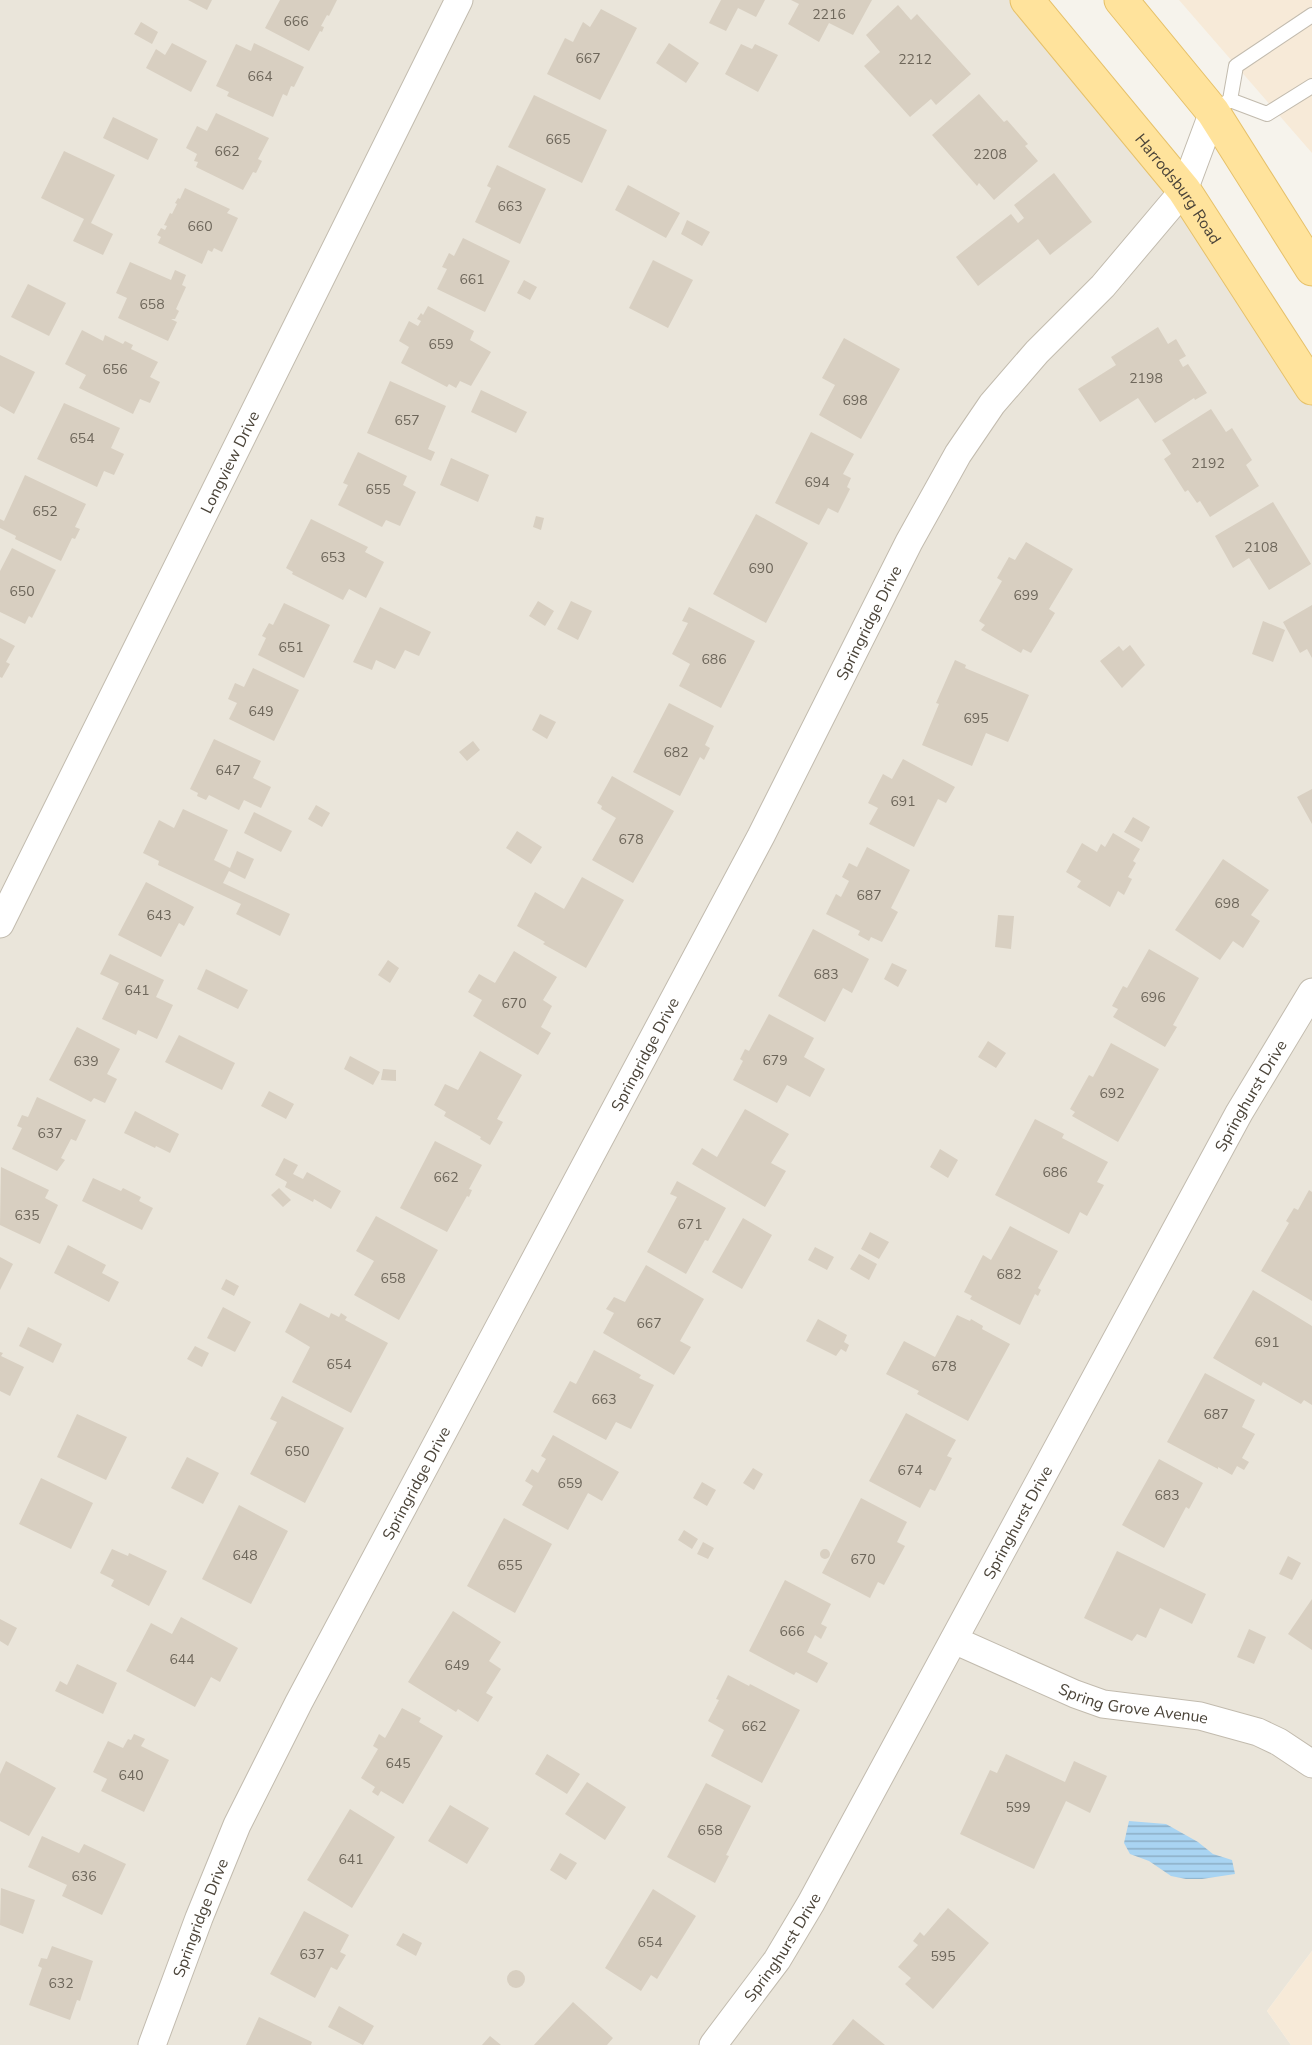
<svg xmlns="http://www.w3.org/2000/svg" width="1312" height="2045" font-family="'Nunito Sans',sans-serif">
	<style>
		.residential { fill: #eae5da }
		.commercial { fill: #f7ead8 }
		.water { fill: url(#water-rules) }
		.building { fill: #d8cfc1 }
		.lines { fill: none; stroke-linecap: round; stroke-linejoin: round }
		.lane-casing { stroke: #c2bbae; stroke-width: 16 }
		.street-casing { stroke: #c2bbae; stroke-width: 29 }
		.primary-casing { stroke: #e6c16a; stroke-width: 35 }
		.lane { stroke: #fff; stroke-width: 14 }
		.street { stroke: #fff; stroke-width: 27 }
		.primary { stroke: #ffe39c; stroke-width: 33 }
		.labels { text-anchor: middle; stroke-width: 4.5; stroke-linejoin: round; paint-order: stroke }
		.number-label { font-size: 14px; fill: #6e675b }
		.street-label { font-size: 16px; fill: #4b4439; stroke: #fff }
	</style>
	<defs>
		<pattern id="water-rules" width="6" height="5" patternUnits="userSpaceOnUse" patternTransform="scale(1.5)"><rect width="6" height="5" fill="#a9d4f2"/><path d="M0 2.5h6" fill="none" stroke="#8caec5"/></pattern>
	</defs>
	<rect width="100%" height="100%" fill="#f6f3ec"/>
	<path class="residential" d="M0,0H1027L1312,388V1951L1267,2011L1291,2045H0Z"/>
	<path class="commercial" d="M1179,0H1312V153Z
		M1312,1951V2045H1291L1267,2011Z"/>
	<path class="water" d="M1129,1821L1166,1824L1198,1842L1213,1854L1232,1860L1235,1874L1202,1879H1186L1171,1876L1149,1861L1130,1854L1124,1843Z"/>
	<path class="building" d="M188,0H212L207,10Z
		M280,0H337L329,16L327,15L321,26L324,27L322,32L320,31L309,51L265,28Z
		M721,0H765L756,17L738,8L726,31L709,23Z
		M791,0H872L853,35L829,23L819,42L788,24L799,4Z
		M898,5L911,20L917,14L971,74L936,105L931,99L910,117L864,66L880,52L866,35Z
		M601,9L637,28L600,100L547,74L565,38L573,42L583,22L590,27Z
		M141,22L158,32L152,44L134,34Z
		M172,43L207,61L191,92L146,68L156,49L165,55Z
		M254,43L304,67L294,87L291,86L287,96L283,94L273,117L227,96L229,92L216,86L236,44L251,51Z
		M669,43L699,63L686,83L656,63Z
		M741,44L752,49L755,44L778,55L758,92L725,74Z
		M979,94L1004,122L1007,120L1028,144L1025,146L1038,161L994,200L979,183L977,186L932,135Z
		M534,95L607,130L582,183L508,147Z
		M216,113L269,138L258,159L262,161L256,173L253,172L243,190L196,167L198,162L194,161L197,154L186,148L197,126L207,131Z
		M113,117L158,139L148,160L103,138Z
		M64,151L115,175L91,223L113,234L103,255L73,241L84,219L41,198Z
		M497,165L546,189L520,244L475,222L491,188L487,186Z
		M1054,173L1092,222L1050,255L1038,239L978,286L956,257L1011,214L1018,223L1024,218L1014,205Z
		M628,185L680,213L666,238L615,210Z
		M185,188L230,209L227,213L238,218L222,252L214,248L212,252L208,250L202,264L158,243L161,237L157,235L161,228L165,230L167,226L164,225L170,213L172,214L177,204L175,203L178,198L180,199Z
		M687,220L710,232L702,246L681,234Z
		M463,238L510,261L485,312L437,289L447,269L442,267L449,253L454,256Z
		M653,260L693,280L668,328L629,308Z
		M130,262L171,280L175,270L186,275L182,285L186,287L176,309L179,311L175,319H171L177,322L168,341L118,318L127,298L116,293Z
		M524,280L537,287L530,300L517,293Z
		M28,284L66,303L49,336L11,317Z
		M428,306L474,331L470,340L491,352L471,386L460,381L456,388L449,384L447,387L401,363L409,347L399,341L409,321L418,326L421,321L417,319L421,313L423,315Z
		M1158,327L1168,344L1176,339L1186,356L1179,360L1183,367L1188,364L1207,393L1195,400L1194,398L1155,423L1138,398L1100,422L1078,389L1116,365L1111,357Z
		M82,330L103,341L105,335L123,344L125,341L133,345L131,349L158,362L150,377L160,382L150,403L140,399L133,414L79,388L86,375L65,364Z
		M844,338L900,369L861,439L819,415L835,385L822,378Z
		M0,355L35,372L14,414L0,406Z
		M390,381L446,406L428,449L435,452L431,461L367,433Z
		M481,390L527,412L516,433L471,412Z
		M64,403L120,428L111,448L124,454L114,475L104,471L97,487L37,459Z
		M1211,409L1226,432L1232,428L1252,460L1246,465L1259,486L1210,517L1200,501L1197,503L1188,490L1185,492L1164,459L1171,454L1162,440Z
		M811,432L854,454L843,474L851,478L847,487L850,489L838,513L828,508L819,525L775,503Z
		M358,452L407,476L403,485L416,492L400,526L386,520L382,527L338,505L348,485L343,483Z
		M451,458L489,475L478,502L440,485Z
		M25,475L86,504L75,527L80,529L75,539L72,538L61,561L15,539L16,536L0,528V519L4,521Z
		M1273,502L1311,564L1269,590L1249,558L1233,568L1215,536Z
		M756,514L808,543L766,623L713,594Z
		M536,516L544,518L541,530L533,527Z
		M311,519L368,547L365,552L384,562L366,598L349,589L343,600L292,574L293,572L286,568Z
		M1026,542L1073,569L1049,609L1055,613L1031,653L1023,649L1021,653L981,630L985,625L979,621L1002,581L997,578L1009,557L1015,560Z
		M12,548L56,570L32,618L29,616L25,624L0,612V571Z
		M538,601L554,611L545,626L529,616Z
		M571,601L592,611L578,640L557,629Z
		M284,603L330,625L304,678L258,655L266,638L262,636L269,623L273,625Z
		M1312,605V658L1307,649L1300,653L1283,622Z
		M380,607L431,632L419,656L405,650L395,669L376,660L372,670L353,662Z
		M689,607L755,641L721,708L679,686L690,664L672,654L688,623L682,621Z
		M1263,621L1285,630L1273,662L1252,654Z
		M0,638L15,646L6,662L10,664L2,678L0,677Z
		M1130,645L1145,665L1122,688L1100,661L1119,646L1123,651Z
		M955,660L966,665L965,668L1029,695L1008,742L986,733L972,766L922,745L939,704L936,703Z
		M253,668L299,690L274,741L229,719L237,703L228,699L235,683L244,687Z
		M669,703L714,726L705,745L710,748L704,760L700,757L680,796L633,772Z
		M540,714L556,722L547,739L532,730Z
		M214,739L261,761L253,778L271,787L261,808L244,800L239,810L209,795L206,800L197,796L198,793L190,789Z
		M473,741L480,750L467,761L459,752Z
		M903,759L955,787L946,803L938,799L914,847L869,824L878,808L868,803L883,774L892,779Z
		M612,776L674,811L633,883L592,860L616,818L601,809L602,806L597,803Z
		M1312,789V824L1297,797Z
		M316,805L330,813L322,827L308,819Z
		M183,809L228,830L214,860L230,868L237,851L254,859L245,879L229,871L223,883L290,914L280,936L236,914L241,904L158,865L159,861L143,853L159,820L174,828Z
		M254,812L292,831L281,852L244,833Z
		M1133,817L1150,827L1142,842L1124,832Z
		M517,831L542,847L531,864L506,848Z
		M1113,833L1140,849L1133,861L1136,863L1128,877L1132,879L1124,895L1118,891L1110,907L1077,887L1081,881L1066,872L1082,843L1097,852L1101,844L1105,847Z
		M867,847L910,870L891,908L898,912L882,942L871,937L869,941L858,935L860,931L826,914L836,894L841,897L849,881L842,877L849,863L857,867Z
		M1223,859L1269,890L1251,915L1260,921L1243,948L1233,941L1220,960L1175,930Z
		M582,877L624,900L586,968L543,944L545,942L517,926L535,892L564,909Z
		M146,882L194,907L184,926L179,923L161,957L118,935Z
		M998,915L1014,916L1011,949L995,947Z
		M813,929L869,959L852,993L843,988L825,1022L778,996Z
		M1149,949L1199,978L1173,1025L1177,1027L1165,1047L1113,1017L1118,1009L1112,1006L1123,986L1127,988Z
		M514,951L557,977L543,1000L552,1006L541,1027L551,1033L538,1055L473,1016L482,1000L468,992L479,974L495,983Z
		M110,954L164,980L156,997L173,1005L157,1039L138,1030L136,1035L102,1019L119,983L100,974Z
		M388,960L399,968L390,983L378,975Z
		M892,963L907,970L898,987L884,979Z
		M206,969L248,990L238,1009L197,989Z
		M769,1014L814,1038L804,1057L825,1069L810,1097L787,1085L777,1103L733,1080L743,1061L740,1059L745,1049L749,1051Z
		M77,1027L120,1049L107,1074L117,1079L105,1103L94,1098L91,1102L49,1080Z
		M179,1035L235,1063L222,1090L165,1062Z
		M988,1041L1006,1053L996,1068L978,1057Z
		M1111,1043L1159,1069L1118,1142L1072,1116L1075,1112L1070,1109L1089,1075L1093,1077Z
		M480,1051L522,1075L497,1119L503,1122L490,1145L480,1139L481,1137L444,1116L446,1112L434,1105L445,1084L458,1090Z
		M350,1056L380,1072L373,1085L344,1069Z
		M383,1069L396,1070V1081L381,1080Z
		M269,1091L294,1104L286,1119L261,1106Z
		M37,1097L86,1120L76,1141L71,1139L61,1158L65,1160L57,1171L12,1149L22,1128L17,1126L22,1115L28,1117Z
		M745,1109L789,1134L771,1163L786,1171L765,1207L692,1164L702,1148L717,1157Z
		M135,1111L179,1134L170,1153L156,1146L155,1148L124,1133Z
		M1035,1119L1064,1134L1062,1138L1108,1162L1097,1182L1104,1185L1087,1216L1080,1212L1069,1234L995,1195Z
		M435,1141L482,1165L469,1189L472,1190L469,1197L467,1196L447,1232L400,1208Z
		M940,1149L958,1160L948,1178L930,1167Z
		M284,1158L298,1165L293,1174L303,1179L307,1172L341,1191L331,1209L314,1199L313,1202L285,1187L287,1182L275,1175Z
		M1,1167L49,1190L45,1198L58,1205L40,1244L0,1225Z
		M93,1178L121,1191L123,1188L141,1197L139,1201L153,1208L142,1230L82,1201Z
		M677,1181L726,1208L708,1241L705,1240L686,1274L647,1252L677,1197L670,1194Z
		M279,1188L291,1200L283,1207L271,1195Z
		M1309,1190L1312,1192V1301L1261,1271L1289,1223L1286,1221L1294,1208L1298,1210Z
		M376,1216L438,1250L399,1320L354,1295L374,1261L356,1251Z
		M743,1218L772,1235L742,1289L712,1272Z
		M1010,1226L1058,1251L1038,1288L1041,1290L1038,1296L1035,1294L1020,1325L970,1299L972,1296L964,1292L983,1255L991,1260Z
		M870,1232L889,1242L879,1259L861,1249Z
		M68,1245L106,1265L102,1273L119,1282L109,1302L54,1273Z
		M815,1247L834,1257L827,1270L808,1260Z
		M859,1254L877,1264L869,1280L850,1269Z
		M0,1257L13,1264L0,1290Z
		M646,1265L704,1299L680,1341L691,1347L674,1375L603,1333L614,1313L606,1309L614,1297L625,1302Z
		M226,1279L239,1286L234,1296L221,1289Z
		M1253,1290L1312,1326V1405L1304,1400L1301,1404L1263,1382L1261,1386L1213,1358Z
		M300,1303L329,1318L331,1313L339,1317L341,1313L347,1317L345,1320L388,1343L351,1413L292,1382L310,1347L285,1332Z
		M223,1307L251,1322L235,1352L207,1338Z
		M957,1315L970,1321L971,1319L983,1326L982,1329L1010,1344L968,1421L917,1394L919,1391L886,1374L904,1341L935,1357Z
		M818,1319L847,1335L844,1342L849,1345L846,1352L841,1349L836,1356L806,1341Z
		M28,1327L62,1344L53,1363L19,1346Z
		M195,1346L209,1353L202,1367L187,1359Z
		M594,1350L641,1375L639,1378L654,1385L631,1429L616,1422L606,1440L553,1412L570,1381L576,1384Z
		M0,1352L3,1353L1,1356L24,1367L10,1396L0,1391Z
		M1205,1373L1255,1400L1242,1427L1255,1434L1242,1458L1249,1462L1244,1470L1237,1466L1232,1475L1218,1467V1469L1167,1442Z
		M282,1396L344,1428L305,1503L250,1474L277,1422L270,1419Z
		M906,1413L956,1440L947,1456L952,1458L935,1491L930,1489L920,1508L869,1481Z
		M77,1414L127,1437L106,1480L57,1457Z
		M553,1435L619,1472L602,1501L588,1493L568,1530L522,1505L533,1486L525,1481L532,1469L538,1473L546,1459L541,1456Z
		M187,1457L219,1473L203,1504L171,1488Z
		M1159,1459L1203,1483L1189,1509L1186,1507L1164,1548L1122,1525Z
		M753,1468L763,1474L754,1490L743,1483Z
		M41,1478L93,1503L71,1549L19,1524Z
		M702,1482L716,1490L707,1506L693,1498Z
		M861,1498L907,1522L897,1542L905,1546L884,1585L878,1582L870,1598L822,1573Z
		M239,1505L288,1531L251,1604L202,1579Z
		M504,1518L552,1544L515,1613L467,1586Z
		M684,1530L698,1539L692,1549L678,1540Z
		M703,1542L714,1548L708,1559L697,1554Z
		M820 1554a5 5 0 1 1 10 0a5 5 0 1 1-10 0Z
		M112,1549L128,1556L129,1553L167,1571L149,1606L111,1586L114,1580L100,1573Z
		M1117,1551L1206,1594L1192,1624L1160,1608L1146,1638L1137,1634L1132,1641L1084,1618Z
		M1288,1556L1301,1563L1292,1580L1279,1574Z
		M785,1580L831,1604L821,1624L827,1627L821,1639L815,1635L807,1652L828,1663L817,1683L796,1672L794,1675L749,1651Z
		M1312,1599V1650L1288,1634Z
		M453,1611L501,1642L489,1661L501,1669L486,1693L493,1697L478,1722L458,1709L456,1712L408,1682Z
		M181,1617L238,1648L220,1682L211,1677L195,1707L126,1671L151,1623L172,1634Z
		M0,1619L17,1628L8,1646L0,1641Z
		M1249,1629L1266,1637L1254,1664L1237,1657Z
		M77,1664L117,1683L103,1714L55,1691L60,1681L67,1685Z
		M728,1675L749,1686L750,1684L800,1710L762,1783L711,1756L724,1730L708,1721L719,1700L716,1699Z
		M402,1708L421,1718L419,1722L443,1736L403,1804L381,1791L378,1796L372,1792L375,1787L361,1778L378,1749L373,1746L379,1734L385,1738Z
		M134,1734L145,1739L141,1746L169,1760L144,1812L101,1791L107,1779L93,1772L108,1741L123,1748L128,1739L131,1740Z
		M547,1754L580,1774L567,1794L535,1774Z
		M1006,1754L1065,1782L1074,1761L1107,1776L1090,1813L1066,1801L1034,1869L960,1834L990,1770L997,1773Z
		M6,1761L56,1788L29,1836L0,1821V1774Z
		M587,1782L626,1807L605,1840L565,1814Z
		M706,1783L751,1806L726,1855L729,1856L715,1883L667,1857Z
		M450,1805L489,1828L467,1864L428,1841Z
		M350,1809L395,1837L352,1908L307,1880Z
		M42,1836L79,1853L84,1844L126,1864L102,1915L62,1896L67,1885L28,1867Z
		M560,1853L577,1863L566,1880L550,1870Z
		M1,1888L35,1900L23,1934L0,1925Z
		M653,1889L696,1916L657,1979L651,1975L641,1991L605,1968Z
		M948,1908L989,1943L933,2009L905,1984L911,1978L898,1967L918,1945L913,1941L920,1932L924,1936Z
		M304,1911L349,1935L340,1952L346,1955L337,1970L331,1967L315,1998L270,1974Z
		M403,1933L422,1943L416,1956L396,1945Z
		M52,1946L93,1961L80,2001L77,2000L70,2020L29,2005L42,1968L38,1966L41,1958L47,1959Z
		M507 1979a9 9 0 1 1 18 0a9 9 0 1 1-18 0Z
		M573,2002L613,2038L607,2045H534Z
		M339,2006L374,2026L363,2045L328,2027Z
		M259,2017L312,2042L311,2045H246Z
		M853,2019L885,2045H832Z
		M490,2036L501,2045H482Z"/>
	<g class="lines">
		<g class="lane-casing">
			<path id="lane" d="M1230,100L1267,114L1312,86
				M1213,112L1230,100L1236,66L1312,15"/>
		</g>
		<g class="street-casing">
			<g id="street">
				<path id="s1" d="M0,924L459,0"/>
				<path id="s2" d="M954,1640L1075,1694L1103,1704L1200,1716L1258,1732L1279,1742L1312,1764"/>
				<path id="s3" d="M152,2045L199,1918L237,1825L299,1702L761,836L909,542L958,454L992,404L1037,352L1103,286L1184,190L1213,112"/>
				<path id="s4" d="M713,2045L777,1960L811,1903L1239,1113L1312,992"/>
			</g>
		</g>
		<g class="primary-casing">
			<g id="primary">
				<path id="s5" d="M1027,0L1184,190L1312,388"/>
				<path d="M1121,0L1213,112L1312,269"/>
			</g>
		</g>
		<use href="#lane" class="lane"/>
		<use href="#street" class="street"/>
		<use href="#primary" class="primary"/>
	</g>
	<g class="labels">
		<g class="number-label">
			<text x="829" y="19">2216</text>
			<text x="296" y="26">666</text>
			<text x="588" y="63">667</text>
			<text x="915" y="64">2212</text>
			<text x="260" y="81">664</text>
			<text x="558" y="144">665</text>
			<text x="227" y="156">662</text>
			<text x="990" y="159">2208</text>
			<text x="510" y="211">663</text>
			<text x="200" y="231">660</text>
			<text x="472" y="284">661</text>
			<text x="152" y="309">658</text>
			<text x="441" y="349">659</text>
			<text x="115" y="374">656</text>
			<text x="1146" y="383">2198</text>
			<text x="855" y="405">698</text>
			<text x="407" y="425">657</text>
			<text x="82" y="443">654</text>
			<text x="1208" y="468">2192</text>
			<text x="817" y="487">694</text>
			<text x="378" y="494">655</text>
			<text x="45" y="516">652</text>
			<text x="1261" y="552">2108</text>
			<text x="333" y="562">653</text>
			<text x="761" y="573">690</text>
			<text x="22" y="596">650</text>
			<text x="1026" y="600">699</text>
			<text x="291" y="652">651</text>
			<text x="714" y="664">686</text>
			<text x="261" y="716">649</text>
			<text x="976" y="723">695</text>
			<text x="676" y="757">682</text>
			<text x="228" y="775">647</text>
			<text x="903" y="806">691</text>
			<text x="631" y="844">678</text>
			<text x="869" y="900">687</text>
			<text x="1227" y="908">698</text>
			<text x="159" y="920">643</text>
			<text x="826" y="979">683</text>
			<text x="137" y="995">641</text>
			<text x="1153" y="1002">696</text>
			<text x="514" y="1008">670</text>
			<text x="775" y="1065">679</text>
			<text x="86" y="1066">639</text>
			<text x="1112" y="1098">692</text>
			<text x="50" y="1138">637</text>
			<text x="1055" y="1177">686</text>
			<text x="446" y="1182">662</text>
			<text x="27" y="1220">635</text>
			<text x="690" y="1229">671</text>
			<text x="1009" y="1279">682</text>
			<text x="393" y="1283">658</text>
			<text x="649" y="1328">667</text>
			<text x="1267" y="1347">691</text>
			<text x="339" y="1369">654</text>
			<text x="944" y="1371">678</text>
			<text x="604" y="1404">663</text>
			<text x="1216" y="1419">687</text>
			<text x="297" y="1456">650</text>
			<text x="910" y="1475">674</text>
			<text x="570" y="1488">659</text>
			<text x="1167" y="1500">683</text>
			<text x="245" y="1560">648</text>
			<text x="863" y="1564">670</text>
			<text x="510" y="1570">655</text>
			<text x="792" y="1636">666</text>
			<text x="182" y="1664">644</text>
			<text x="457" y="1670">649</text>
			<text x="754" y="1731">662</text>
			<text x="398" y="1768">645</text>
			<text x="131" y="1780">640</text>
			<text x="1018" y="1812">599</text>
			<text x="710" y="1835">658</text>
			<text x="351" y="1864">641</text>
			<text x="84" y="1881">636</text>
			<text x="650" y="1947">654</text>
			<text x="312" y="1959">637</text>
			<text x="943" y="1961">595</text>
			<text x="61" y="1988">632</text>
		</g>
		<g class="street-label">
			<text dy="6" stroke="none"><textPath href="#s5" startOffset="242">Harrodsburg Road</textPath></text>
			<text dy="6" stroke="none"><textPath href="#s1" startOffset="516">Longview Drive</textPath></text>
			<text dy="6" stroke="none"><textPath href="#s3" startOffset="1594">Springridge Drive</textPath></text>
			<text dy="6" stroke="none"><textPath href="#s3" startOffset="1108">Springridge Drive</textPath></text>
			<text dy="6" stroke="none"><textPath href="#s4" startOffset="1092">Springhurst Drive</textPath></text>
			<text dy="6" stroke="none"><textPath href="#s3" startOffset="622">Springridge Drive</textPath></text>
			<text dy="6" stroke="none"><textPath href="#s4" startOffset="606">Springhurst Drive</textPath></text>
			<text dy="6" stroke="none"><textPath href="#s2" startOffset="192">Spring Grove Avenue</textPath></text>
			<text dy="6" stroke="none"><textPath href="#s3" startOffset="136">Springridge Drive</textPath></text>
			<text dy="6" stroke="none"><textPath href="#s4" startOffset="120">Springhurst Drive</textPath></text>
		</g>
	</g>
</svg>
